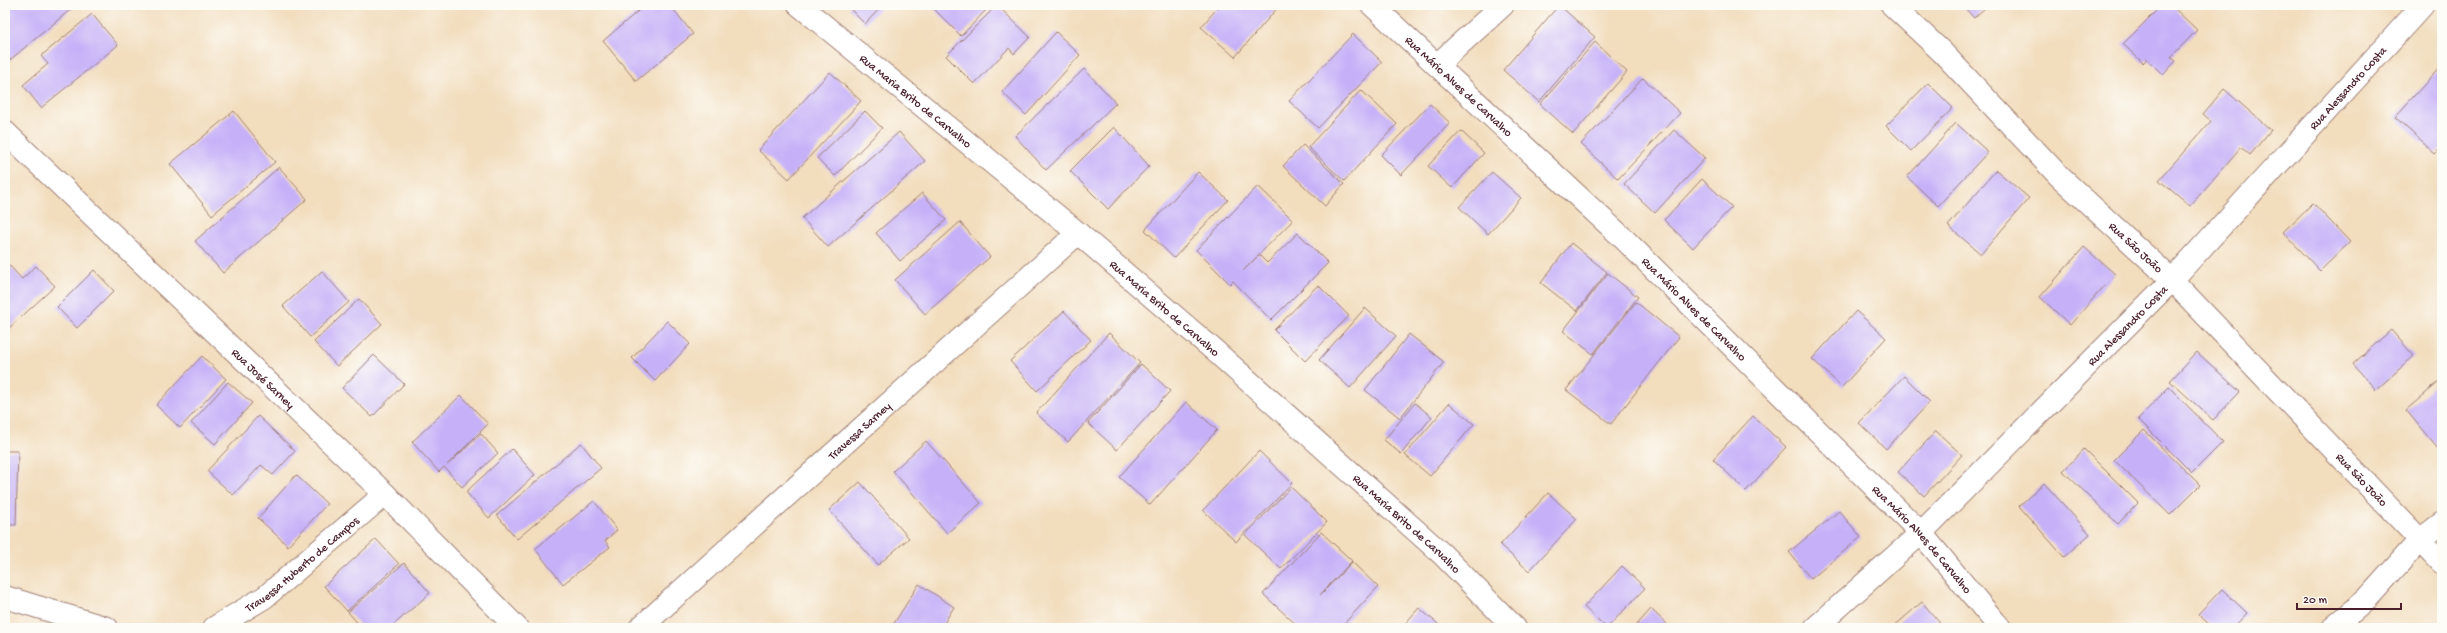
<svg xmlns="http://www.w3.org/2000/svg" width="2447" height="633" font-family="'Gochi Hand',sans-serif">
	<style>
		.building { fill: #c6b1f8 }
		.lines { fill: none; stroke-linecap: round; stroke-linejoin: round }
		.minor-casing { stroke: #9e7e74; stroke-width: 24 }
		.minor { stroke: #fff; stroke-width: 22 }
		.labels { text-anchor: middle; stroke-width: 3; stroke-linejoin: round; paint-order: stroke }
		.street-label { font-size: 12px; fill: #4a1f2b; stroke: #fdfcf7 }
	</style>
	<rect width="100%" height="100%" fill="#fdfcf7"/>
	<filter id="ink" filterUnits="userSpaceOnUse"><feTurbulence type="fractalNoise" baseFrequency=".025" numOctaves="2"/><feDisplacementMap in="SourceGraphic" scale="8" xChannelSelector="R" yChannelSelector="G"/><feConvolveMatrix kernelMatrix="1 2 1 2 8 2 1 2 1" color-interpolation-filters="sRGB"/></filter>
	<filter id="wash" filterUnits="userSpaceOnUse"><feTurbulence type="fractalNoise" baseFrequency=".012" numOctaves="4" result="noise"/><feDisplacementMap in="SourceGraphic" scale="16" xChannelSelector="R" yChannelSelector="G"/><feGaussianBlur stdDeviation="0.9" result="paint"/><feColorMatrix in="noise" values="0 0 0 0 0 0 0 0 0 0 0 0 0 0 0 0 0 1.4 0 .05"/><feComposite in="paint" operator="in"/></filter>
	<g filter="url(#wash)">
		<rect width="100%" height="100%" fill="#f2ddbd"/>
		<g id="blocks">
			<path class="building" d="M5,5H76L5,64Z
				M645,5H670L693,34L636,81L603,41Z
				M852,5H883L865,24L849,8Z
				M939,5H991L961,36L935,10Z
				M997,5L1030,37L1014,54L1009,48L974,84L946,56Z
				M1220,5H1280L1235,57L1201,27Z
				M1559,5L1595,37L1539,102L1503,70Z
				M1962,5H1988L1974,18Z
				M2162,5H2171L2197,30L2171,57L2176,61L2163,75L2147,59L2143,63L2123,44Z
				M92,14L118,45L41,108L23,85L48,64L41,56Z
				M1056,32L1080,55L1026,115L1002,92Z
				M1353,34L1382,62L1318,128L1289,101Z
				M1595,42L1627,72L1573,134L1540,104Z
				M2442,65V147L2435,154L2395,117Z
				M1084,69L1116,103L1046,170L1015,136Z
				M830,72L861,101L789,179L758,150Z
				M1643,78L1680,113L1618,179L1581,144Z
				M1928,83L1953,108L1911,151L1886,126Z
				M2224,89L2271,130L2250,155L2241,147L2190,206L2159,180L2211,121L2203,114Z
				M1361,90L1397,124L1344,181L1308,147Z
				M1430,104L1450,123L1401,175L1381,155Z
				M234,111L275,162L212,215L170,164Z
				M865,111L882,128L835,176L817,158Z
				M1956,123L1988,152L1938,206L1907,177Z
				M1114,127L1149,166L1108,209L1070,171Z
				M1674,130L1705,158L1655,213L1624,184Z
				M1461,131L1484,153L1452,188L1428,166Z
				M899,132L925,161L828,247L802,218Z
				M1303,145L1344,184L1325,206L1283,166Z
				M279,167L307,199L223,273L195,241Z
				M1996,170L2029,198L1981,254L1948,226Z
				M1198,172L1228,200L1174,258L1145,230Z
				M1492,172L1521,198L1488,234L1459,207Z
				M1702,179L1732,207L1693,248L1664,220Z
				M1258,186L1293,220L1243,271L1259,255L1267,263L1298,233L1328,263L1271,320L1233,281L1230,284L1196,250Z
				M922,193L946,220L900,261L876,233Z
				M2313,203L2350,242L2320,271L2283,232Z
				M960,222L990,257L925,314L895,280Z
				M1571,243L1607,272L1577,311L1541,283Z
				M2084,247L2115,274L2070,325L2040,297Z
				M7,263L22,279L36,266L55,286L7,330L5,327V266Z
				M94,270L114,291L77,328L57,307Z
				M322,271L349,302L310,337L283,306Z
				M1608,273L1638,297L1593,354L1563,331Z
				M1318,285L1349,316L1305,361L1274,330Z
				M359,299L382,324L337,366L314,342Z
				M1636,302L1679,337L1611,424L1566,390Z
				M1365,308L1396,336L1350,388L1319,360Z
				M1064,311L1091,340L1037,391L1010,361Z
				M1856,311L1886,338L1842,387L1812,359Z
				M667,321L690,344L655,381L632,358Z
				M2391,330L2414,356L2376,390L2353,364Z
				M1109,333L1140,363L1068,442L1036,413Z
				M1409,334L1444,362L1400,418L1365,390Z
				M2197,352L2240,392L2213,420L2170,381Z
				M374,355L404,384L372,417L342,388Z
				M202,356L226,379L180,428L156,405Z
				M1141,364L1170,391L1117,450L1088,423Z
				M1904,376L1930,402L1886,449L1859,423Z
				M228,382L252,403L215,444L191,423Z
				M2439,382L2442,386V454L2406,410Z
				M2169,387L2223,442L2192,473L2138,419Z
				M461,395L488,424L447,465L481,434L498,453L462,487L444,467L439,472L412,442Z
				M1186,402L1217,430L1150,505L1119,477Z
				M1415,403L1432,417L1401,454L1384,440Z
				M1449,403L1474,424L1430,476L1405,455Z
				M258,416L295,451L273,475L261,465L233,495L207,471Z
				M1753,416L1786,447L1746,491L1713,459Z
				M2144,430L2200,485L2170,515L2114,460Z
				M1936,431L1962,455L1924,496L1898,472Z
				M926,441L981,503L947,533L893,471Z
				M581,443L601,468L517,539L497,515Z
				M512,449L535,475L489,518L466,492Z
				M2084,449L2138,503L2118,524L2063,471Z
				M5,451H18L16,525H5Z
				M1259,451L1292,483L1236,542L1203,510Z
				M296,475L327,504L288,546L258,518Z
				M860,482L909,538L878,565L829,510Z
				M2044,483L2090,534L2064,557L2019,506Z
				M1291,487L1327,522L1281,569L1245,535Z
				M1548,493L1577,519L1529,571L1500,545Z
				M594,501L617,530L605,541L610,547L563,584L535,549Z
				M1839,511L1861,537L1811,579L1789,552Z
				M1321,532L1352,561L1320,595L1352,562L1378,587L1340,628H1300L1263,594Z
				M376,539L399,564L347,611L324,586Z
				M404,563L430,593L390,628H362L348,612Z
				M1622,566L1645,588L1607,628L1584,607Z
				M919,584L954,607L941,628H891Z
				M2222,589L2247,613L2233,628H2213L2198,614Z
				M1922,602L1944,628H1892Z
				M1419,608L1438,624L1434,628H1401Z
				M1651,609L1671,628H1634Z"/>
		</g>
	</g>
	<g filter="url(#ink)">
		<use href="#blocks" fill-opacity="0" stroke="#9e7e74" stroke-width="1"/>
		<g class="lines">
			<g class="minor-casing">
				<g id="minor">
					<path id="s1" d="M799,5L1078,233L1215,351L1442,554L1515,628"/>
					<path id="s2" d="M1372,5L1624,239L1742,356L1921,533L2000,628"/>
					<path id="s3" d="M1892,5L1942,52L2060,177L2172,280L2442,563"/>
					<path d="M1437,65L1503,5"/>
					<path id="s4" d="M5,132L385,494L517,628"/>
					<path d="M5,597L107,628"/>
					<path id="s5" d="M214,628L265,597L385,494"/>
					<path id="s6" d="M640,628L1078,233"/>
					<path id="s7" d="M1815,628L1921,533L2172,280L2423,5"/>
					<path d="M2333,628L2366,600L2420,540L2442,523"/>
				</g>
			</g>
			<use href="#minor" class="minor"/>
		</g>
	</g>
	<g class="labels">
		<g class="street-label">
			<text dy="4" stroke="none"><textPath href="#s2" startOffset="119">Rua Mário Alves de Carvalho</textPath></text>
			<text dy="4" stroke="none"><textPath href="#s7" startOffset="759">Rua Alessandro Costa</textPath></text>
			<text dy="4" stroke="none"><textPath href="#s1" startOffset="151">Rua Maria Brito de Carvalho</textPath></text>
			<text dy="4" stroke="none"><textPath href="#s3" startOffset="344">Rua São João</textPath></text>
			<text dy="4" stroke="none"><textPath href="#s1" startOffset="475">Rua Maria Brito de Carvalho</textPath></text>
			<text dy="4" stroke="none"><textPath href="#s2" startOffset="443">Rua Mário Alves de Carvalho</textPath></text>
			<text dy="4" stroke="none"><textPath href="#s7" startOffset="435">Rua Alessandro Costa</textPath></text>
			<text dy="4" stroke="none"><textPath href="#s4" startOffset="357">Rua José Sarney</textPath></text>
			<text dy="4" stroke="none"><textPath href="#s6" startOffset="295">Travessa Sarney</textPath></text>
			<text dy="4" stroke="none"><textPath href="#s3" startOffset="668">Rua São João</textPath></text>
			<text dy="4" stroke="none"><textPath href="#s1" startOffset="799">Rua Maria Brito de Carvalho</textPath></text>
			<text dy="4" stroke="none"><textPath href="#s2" startOffset="767">Rua Mário Alves de Carvalho</textPath></text>
			<text dy="4" stroke="none"><textPath href="#s5" startOffset="109">Travessa Huberto de Campos</textPath></text>
		</g>
	</g>
	<rect width="2447" height="633" fill="none" stroke="#fdfcf7" stroke-width="20"/>
	<path d="M2297 603v6h104v-6" fill="none" stroke="#4a1f2b" stroke-width="2"/>
	<text x="2303" y="603" font-size="12" fill="#4a1f2b" stroke="#fdfcf7" stroke-width="3" paint-order="stroke">20 m</text>
</svg>
